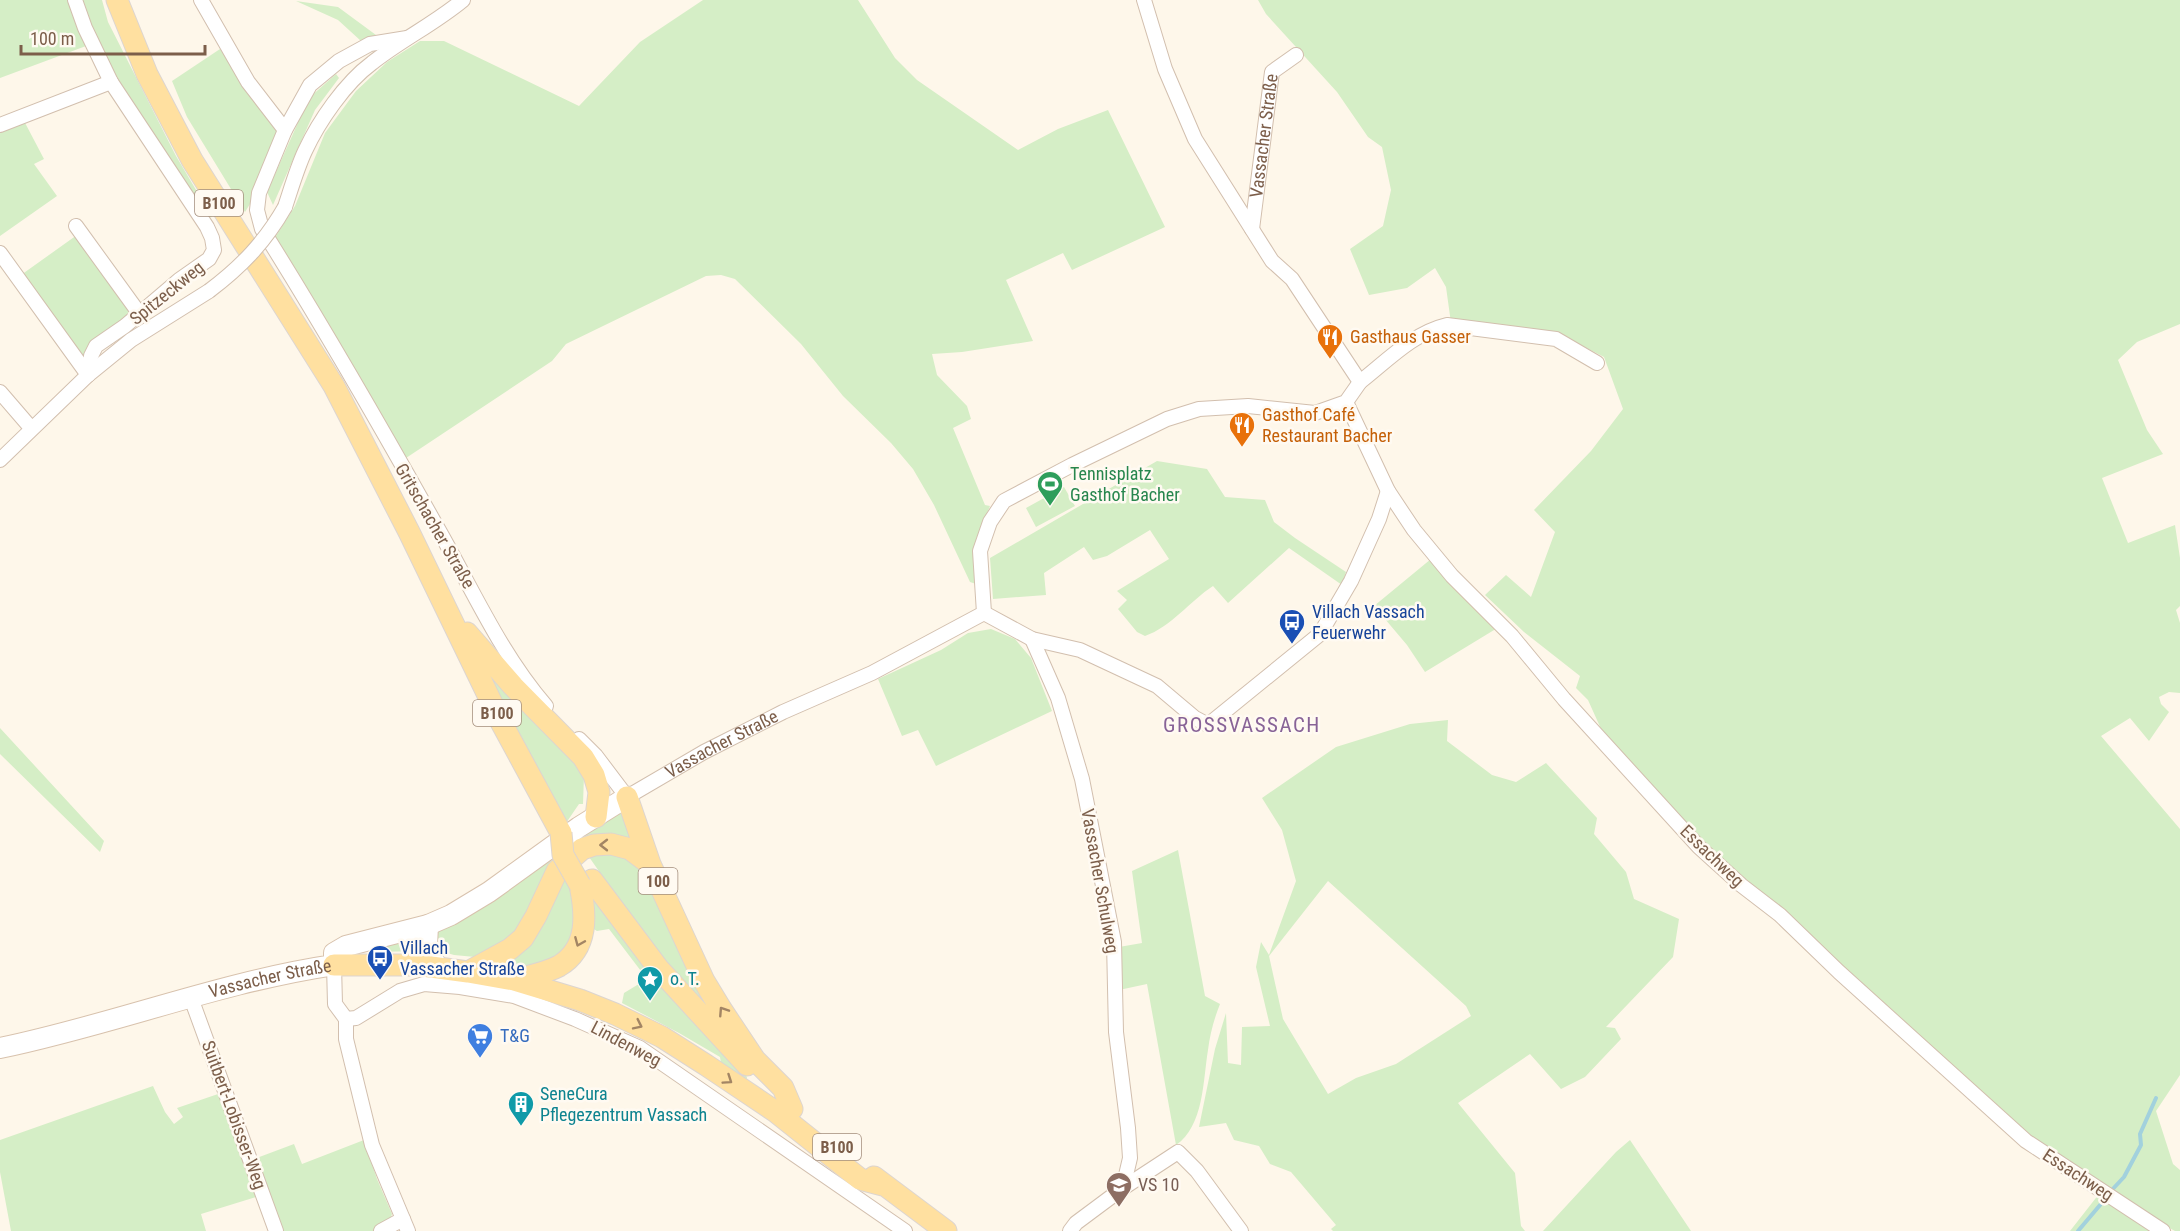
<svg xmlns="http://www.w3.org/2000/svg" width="2180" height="1231" font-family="'Roboto Condensed',sans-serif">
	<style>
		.green { fill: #d5eec6; fill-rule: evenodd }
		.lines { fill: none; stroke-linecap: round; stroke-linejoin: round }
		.stream { stroke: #a2d1dd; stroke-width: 4 }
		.street-casing { stroke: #d2bfae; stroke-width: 16 }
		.secondary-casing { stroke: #d8c2ad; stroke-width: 22 }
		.primary-casing { stroke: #ddd5d0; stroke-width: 23 }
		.street { stroke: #fff; stroke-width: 14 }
		.secondary { stroke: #fff; stroke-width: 20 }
		.primary { stroke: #ffe0a0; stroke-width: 21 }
		.street-bridge-casing { stroke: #d2bfae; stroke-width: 16; stroke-linecap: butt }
		.primary-bridge-casing { stroke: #ddd5d0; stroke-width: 23; stroke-linecap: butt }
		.street-bridge { stroke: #fff; stroke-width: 14 }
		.primary-bridge { stroke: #ffe0a0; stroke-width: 21 }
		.oneway { stroke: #a38564 }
		.labels { text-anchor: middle; stroke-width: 5; stroke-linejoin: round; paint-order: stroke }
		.shield { fill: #fffaf2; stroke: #a38d7c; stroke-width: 1.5 }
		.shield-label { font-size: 16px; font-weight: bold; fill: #7c5e4a }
		.street-label { font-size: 18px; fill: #7c5e4a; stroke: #fffaf2 }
		.food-label { font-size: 18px; fill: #c56008; stroke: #fffaf2; text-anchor: start }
		.leisure-label { font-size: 18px; fill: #27864d; stroke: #fffaf2; text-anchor: start }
		.transit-label { font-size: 18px; fill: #164399; stroke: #fffaf2; text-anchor: start }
		.culture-label { font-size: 18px; fill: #0d838f; stroke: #fffaf2; text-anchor: start }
		.shop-label { font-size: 18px; fill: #366cbe; stroke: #fffaf2; text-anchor: start }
		.education-label { font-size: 18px; fill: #785e54; stroke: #fffaf2; text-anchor: start }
		.quarter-label { font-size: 21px; letter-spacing: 1.5px; fill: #886397; stroke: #fffaf2 }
	</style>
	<rect width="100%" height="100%" fill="#fef7ea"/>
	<path class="green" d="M0,0H70L86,46L0,78Z
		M79,0H102L108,22L176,156L212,217L206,218L114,80Z
		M703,0H858L895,58L917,80L1018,150L1058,129L1108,110L1165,227L1072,270L1063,253L1006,280L1033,341L962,352L932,354L937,375L967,406L971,419L953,428L985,505L990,506L976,539V584L970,582L934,505L913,469L891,443L843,396L801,344L735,279L721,275L706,276L566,344L552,361L403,460L274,239L295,206L325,133L356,91L387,62L420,41H444L579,106L640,42Z
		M1258,0H2180V324L2137,342L2118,360L2147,430L2163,454L2102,478L2128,543L2175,525L2180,558V606L2176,610L2180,623V693L2169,692L2159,697L2161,704L2169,712L2149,741L2130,718L2101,736L2180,829V1075L2156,1111L2173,1164L2180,1170V1231H2175L2140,1212L2044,1149L1722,863L1606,740L1588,700L1576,688L1580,676L1524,632L1485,595L1506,575L1531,597L1555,532L1534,510L1591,451L1623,409L1604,357L1565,337L1451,323L1446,287L1435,268L1407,288L1369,295L1350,249L1383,226L1391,190L1382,147L1368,137L1337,92L1266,14Z
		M296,1L338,7L376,35L361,41L338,20Z
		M220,49L279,132L250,204L245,212L187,117L172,81Z
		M336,74L339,78L315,110L273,205L267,192L309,98Z
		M23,119L44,159L34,164L57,196L0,236V128Z
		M77,235L130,312L128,318L85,358H81L21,275Z
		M1157,461L1207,469L1225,497L1265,500L1274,522L1295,538L1346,572L1342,585L1289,548L1228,603L1213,586C1190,601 1171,627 1145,636L1137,632L1118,609L1127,600L1117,591L1169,559L1150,530L1107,556L1093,560L1084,547L1044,573L1046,595L993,599L990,558Z
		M1064,487L1075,506L1036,527L1026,508Z
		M1431,559L1475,609L1499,627L1425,672L1407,645L1374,606Z
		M991,629L1015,639L1031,658L1052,711L936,766L918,730L902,736L878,679L941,650L968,633Z
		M474,648L571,752L584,775L583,804H579L566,823Z
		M1448,720L1447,741L1492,775L1516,782L1546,763L1597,818L1594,834L1626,872L1634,899L1679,919L1673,957L1606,1027L1615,1028L1621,1039L1585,1077L1561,1089L1530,1054L1458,1103L1515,1173L1521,1226L1525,1231H1333L1331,1229L1336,1225L1291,1172L1270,1164L1259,1146L1234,1140L1226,1123L1199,1127L1215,1049L1226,1013L1228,1063L1241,1065L1242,1027L1270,1026L1256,967L1261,942L1269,955L1296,881L1282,830L1262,798L1336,747L1410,724ZM1328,881L1466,1006L1471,1016L1396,1064L1356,1078L1328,1094L1283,1019L1269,956Z
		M0,728L104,841L100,852L0,754Z
		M622,808L638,846L580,843L577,837Z
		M606,849L631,859L647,875L719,1019L664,965L587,854Z
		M1178,850L1205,996L1220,1004C1214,1019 1210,1034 1208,1050C1203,1080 1204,1126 1176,1145L1147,984L1119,990V947L1142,943L1132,871Z
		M553,853L558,861L509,943L475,957L454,955L437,950L436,929Z
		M563,872L576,892V938L543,967L494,965Z
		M595,902L600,904L692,1019L747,1077L746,1082L722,1069L720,1057L679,1033L622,1003L624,993L647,979L609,929L597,931L592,928L591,908Z
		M419,934L422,951L370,952L367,949Z
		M153,1086L165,1112L174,1124L183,1117L177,1108L221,1093L259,1196L201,1214L206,1231H11L0,1172V1140Z
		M364,1140L377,1179L392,1214L389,1223L376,1231H280L254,1159L294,1144L302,1164Z
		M1630,1140L1691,1231H1543L1616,1152Z
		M2099,1194L2159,1231H2070Z"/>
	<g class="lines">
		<path class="stream" d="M2110,1192L2124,1177L2141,1145L2140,1134L2156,1098
			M2078,1231L2106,1198"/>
		<g class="street-casing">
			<g id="street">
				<path d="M75,0L85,28L111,82L207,227L212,238L214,250L209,259L179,280L125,326L96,346L91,356L88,375"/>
				<path d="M201,0L248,82L285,130"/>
				<path d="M407,38L370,44L339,61L310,85L285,130L259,193L257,210L262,229C323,326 381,427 437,527C472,588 500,653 546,706"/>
				<path d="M0,125L111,82"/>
				<path d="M285,207C291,189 297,168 305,151C319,121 345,83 372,63C401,40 434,24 463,0"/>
				<path d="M76,226L139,313"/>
				<path id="s1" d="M1252,229L1272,72L1296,55"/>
				<path d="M0,253L88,375"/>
				<path d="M1360,382C1387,361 1413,333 1447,325L1556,339L1597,363"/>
				<path d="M0,392L31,428"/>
				<path d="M1346,402L1388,491L1414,530L1452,576L1512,636L1564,699L1699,847L1741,885L1780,915L1839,972L2026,1141L2163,1231"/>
				<path d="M0,460L88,375L131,340L209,291"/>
				<path d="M984,613L1032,639L1080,650L1157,686L1195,718L1208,725L1320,634L1351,581L1379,519L1388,491"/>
				<path d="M1032,639L1058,698L1082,779L1114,942L1116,1032L1128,1128L1130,1158L1123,1188"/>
				<path id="s2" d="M579,739L596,756L627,797L704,752L783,712L872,673L984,613L980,551L990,522L1004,501L1072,465L1167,419L1199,409L1248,406L1315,413L1346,402L1360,382L1292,279L1272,261L1195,139L1165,69L1144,0"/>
				<path d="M334,965L335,1004L346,1019"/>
				<path d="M191,998L276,1231"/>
				<path d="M346,1019L356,1018L400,991L424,984L460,987L514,996L575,1019L640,1048L905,1231"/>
				<path d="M346,1019V1039L372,1145L408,1231"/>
				<path d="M381,1231L403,1219"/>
				<path d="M1070,1231L1076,1223L1123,1188L1178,1152L1197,1171L1241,1231"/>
			</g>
		</g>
		<g class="secondary-casing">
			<g id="secondary">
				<path d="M428,925L427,946L437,967"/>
				<path id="s3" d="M0,1048C112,1025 220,982 334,965V953L346,946L428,925L451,915L489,892L579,827L627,797"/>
			</g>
		</g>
		<g class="primary-casing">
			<path id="primary" d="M117,0L147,74L192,160L334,386L409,532L501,722L561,833
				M467,633L513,686L583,757L594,775L599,792L596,817
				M627,797L650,864
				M592,880L658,968L747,1065
				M334,965H416L468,972L514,980L580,1000L615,1014L662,1037L706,1065L776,1112L860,1179L883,1185
				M468,972L510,949L523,938L536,916L557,871L582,849L594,845L611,844L630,849L650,864L704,981L721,1009L755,1060L783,1088L792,1109
				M514,980C529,976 546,973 559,966C589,948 586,914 580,885
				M874,1177L946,1231"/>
		</g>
		<use href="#street" class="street"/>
		<use href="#secondary" class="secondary"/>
		<use href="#primary" class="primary"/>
		<g class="street-bridge-casing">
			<path id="street-bridge" d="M209,291C241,267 265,242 285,207"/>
		</g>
		<g class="primary-bridge-casing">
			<path id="primary-bridge" d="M561,833L563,855L580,885"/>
		</g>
		<use href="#street-bridge" class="street-bridge"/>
		<use href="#primary-bridge" class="primary-bridge"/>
	</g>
	<defs><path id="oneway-chevron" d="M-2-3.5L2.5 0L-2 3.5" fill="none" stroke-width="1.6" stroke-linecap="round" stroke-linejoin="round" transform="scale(1.5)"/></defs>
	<g class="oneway">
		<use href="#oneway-chevron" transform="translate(604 845) rotate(-180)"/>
		<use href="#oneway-chevron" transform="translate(579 942) rotate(113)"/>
		<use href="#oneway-chevron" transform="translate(723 1011) rotate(-123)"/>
		<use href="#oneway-chevron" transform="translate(638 1025) rotate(26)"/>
		<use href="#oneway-chevron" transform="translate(728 1080) rotate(34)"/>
	</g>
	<defs>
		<g id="restaurant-pin" transform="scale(1.35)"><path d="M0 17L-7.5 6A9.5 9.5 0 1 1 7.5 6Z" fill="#e8710a" stroke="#fffaf2"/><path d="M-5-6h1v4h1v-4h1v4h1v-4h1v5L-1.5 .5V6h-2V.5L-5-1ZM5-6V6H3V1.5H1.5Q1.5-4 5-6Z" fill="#fff"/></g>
		<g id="stadium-pin" transform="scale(1.35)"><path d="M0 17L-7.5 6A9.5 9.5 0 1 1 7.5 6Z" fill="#2e9e5b" stroke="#fffaf2"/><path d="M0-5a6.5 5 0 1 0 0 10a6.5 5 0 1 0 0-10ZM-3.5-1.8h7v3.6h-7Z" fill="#fff"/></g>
		<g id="bus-pin" transform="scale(1.35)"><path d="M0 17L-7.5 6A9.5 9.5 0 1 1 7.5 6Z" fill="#1a4fb4" stroke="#fffaf2"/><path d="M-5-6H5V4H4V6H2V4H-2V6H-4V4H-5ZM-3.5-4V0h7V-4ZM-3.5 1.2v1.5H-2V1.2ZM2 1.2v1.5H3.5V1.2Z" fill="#fff"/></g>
		<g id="sight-pin" transform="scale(1.35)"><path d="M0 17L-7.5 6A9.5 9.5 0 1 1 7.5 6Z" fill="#0f9aa8" stroke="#fffaf2"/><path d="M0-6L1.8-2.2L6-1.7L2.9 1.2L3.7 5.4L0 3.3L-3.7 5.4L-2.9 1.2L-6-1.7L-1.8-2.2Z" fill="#fff"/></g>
		<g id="supermarket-pin" transform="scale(1.35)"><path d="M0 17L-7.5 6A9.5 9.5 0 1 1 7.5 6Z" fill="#3f7fe0" stroke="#fffaf2"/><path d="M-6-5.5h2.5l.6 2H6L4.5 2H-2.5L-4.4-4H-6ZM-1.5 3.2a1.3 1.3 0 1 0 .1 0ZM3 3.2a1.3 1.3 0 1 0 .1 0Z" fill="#fff"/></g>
		<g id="building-pin" transform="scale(1.35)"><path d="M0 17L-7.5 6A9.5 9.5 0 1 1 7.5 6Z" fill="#0f9aa8" stroke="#fffaf2"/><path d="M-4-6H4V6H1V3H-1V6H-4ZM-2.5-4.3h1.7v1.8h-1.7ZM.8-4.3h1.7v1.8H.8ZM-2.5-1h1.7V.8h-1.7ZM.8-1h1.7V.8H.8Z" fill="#fff"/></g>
		<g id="school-pin" transform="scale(1.35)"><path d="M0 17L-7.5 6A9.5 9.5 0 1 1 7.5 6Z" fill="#8d6e63" stroke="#fffaf2"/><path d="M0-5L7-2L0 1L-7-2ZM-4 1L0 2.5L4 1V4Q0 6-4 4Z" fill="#fff"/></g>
	</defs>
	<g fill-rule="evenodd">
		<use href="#restaurant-pin" x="1330" y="337"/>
		<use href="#restaurant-pin" x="1242" y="425"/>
		<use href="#stadium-pin" x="1050" y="484"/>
		<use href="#bus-pin" x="1292" y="622"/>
		<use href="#bus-pin" x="380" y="958"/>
		<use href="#sight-pin" x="650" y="979"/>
		<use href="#supermarket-pin" x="480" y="1036"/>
		<use href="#building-pin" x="521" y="1104"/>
		<use href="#school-pin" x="1119" y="1185"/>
	</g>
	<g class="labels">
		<g class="shield">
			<rect x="195" y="190" width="48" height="26" rx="4.5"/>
			<rect x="473" y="700" width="48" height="26" rx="4.5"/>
			<rect x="638.5" y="868" width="39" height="26" rx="4.5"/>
			<rect x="813" y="1134" width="48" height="26" rx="4.5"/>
		</g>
		<g class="shield-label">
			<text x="219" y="209">B100</text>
			<text x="497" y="719">B100</text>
			<text x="658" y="887">100</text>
			<text x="837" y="1153">B100</text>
		</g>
		<g class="street-label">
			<text dy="6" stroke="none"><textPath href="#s1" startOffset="94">Vassacher Straße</textPath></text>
			<text transform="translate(167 293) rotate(-39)" y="6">Spitzeckweg</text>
			<text transform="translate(435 526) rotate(60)" y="6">Gritschacher Straße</text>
			<text dy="6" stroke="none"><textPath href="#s2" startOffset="184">Vassacher Straße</textPath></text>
			<text transform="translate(1712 856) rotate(44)" y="6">Essachweg</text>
			<text transform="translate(1100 881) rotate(80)" y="6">Vassacher Schulweg</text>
			<text dy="6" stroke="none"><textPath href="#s3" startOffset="279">Vassacher Straße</textPath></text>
			<text transform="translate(626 1044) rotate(28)" y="6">Lindenweg</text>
			<text transform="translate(234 1115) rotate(70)" y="6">Suitbert-Lobisser-Weg</text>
			<text transform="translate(2078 1175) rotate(33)" y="6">Essachweg</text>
		</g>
		<g class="food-label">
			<text x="1350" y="343">Gasthaus Gasser</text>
			<text x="1262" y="421">Gasthof Café<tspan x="1262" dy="21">Restaurant Bacher</tspan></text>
		</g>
		<g class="leisure-label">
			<text x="1070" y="480">Tennisplatz<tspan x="1070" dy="21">Gasthof Bacher</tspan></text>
		</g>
		<g class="transit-label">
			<text x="1312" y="618">Villach Vassach<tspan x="1312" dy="21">Feuerwehr</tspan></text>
			<text x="400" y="954">Villach<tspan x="400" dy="21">Vassacher Straße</tspan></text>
		</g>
		<g class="culture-label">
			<text x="670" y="985">o. T.</text>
			<text x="540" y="1100">SeneCura<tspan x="540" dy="21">Pflegezentrum Vassach</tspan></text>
		</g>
		<g class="shop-label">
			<text x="500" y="1042">T&amp;G</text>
		</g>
		<g class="education-label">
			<text x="1138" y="1191">VS 10</text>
		</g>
		<g class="quarter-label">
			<text x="1242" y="732">GROSSVASSACH</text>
		</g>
	</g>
	<path d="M21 45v9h184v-9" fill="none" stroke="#7c5e4a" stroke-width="3"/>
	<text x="30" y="45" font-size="18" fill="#7c5e4a" stroke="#fffaf2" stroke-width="4.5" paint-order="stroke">100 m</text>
</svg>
